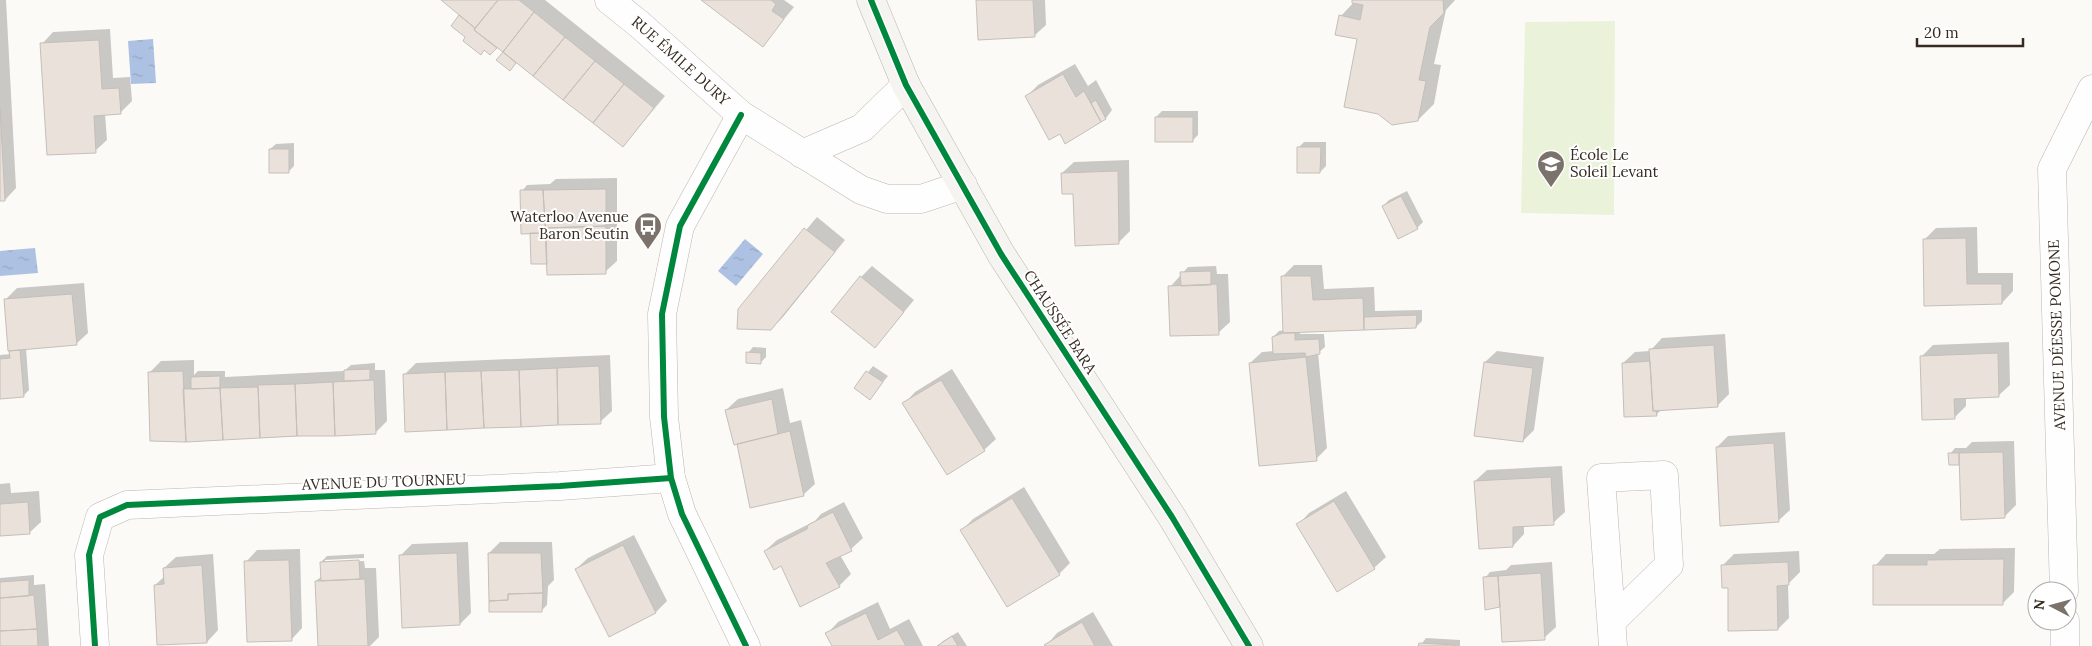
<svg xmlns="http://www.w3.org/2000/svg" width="2092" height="646" font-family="Lora,serif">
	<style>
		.garden { fill: #eaf3d9 }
		.water { fill: url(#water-ripples) }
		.shadow { fill: #0003 }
		.building { fill: #eae2da; stroke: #c4bfb8 }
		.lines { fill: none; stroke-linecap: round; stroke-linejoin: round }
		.street-casing { stroke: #bbb6b0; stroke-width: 29 }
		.secondary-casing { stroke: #bbb6b0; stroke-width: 29 }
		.street { stroke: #fffefe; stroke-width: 28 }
		.secondary { stroke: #f5f4f1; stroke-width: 28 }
		.cycleway-casing { stroke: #fff; stroke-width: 9 }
		.cycleway { stroke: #00873e; stroke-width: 6 }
		.labels { text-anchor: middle; stroke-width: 4; stroke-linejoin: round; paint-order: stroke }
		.street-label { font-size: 15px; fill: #352b20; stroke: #fff }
		.poi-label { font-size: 15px; fill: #352b20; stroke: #fff; text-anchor: start }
	</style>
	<defs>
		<pattern id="water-ripples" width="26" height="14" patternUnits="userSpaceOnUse" patternTransform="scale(1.25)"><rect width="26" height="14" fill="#adc1e3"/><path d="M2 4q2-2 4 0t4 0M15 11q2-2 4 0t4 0" fill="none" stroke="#95a6c2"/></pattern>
	</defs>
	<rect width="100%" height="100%" fill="#fcfaf7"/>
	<path class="garden" d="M1615,21L1614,215L1521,213L1525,22Z"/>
	<path class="water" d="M153,39L156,83L131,84L128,41Z
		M745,239L763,254L736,286L718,271Z
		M35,248L38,273L0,276V251Z"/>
	<path class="shadow" d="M0,0H6L16,188L5,200H0Z
		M443,0H545L665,96L623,146L517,62L510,69L498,60L504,52L497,46L490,54L452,25L461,15Z
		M703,0H784L794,7L763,45Z
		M977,0H1045L1046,25L1034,36Z
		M1353,0H1455L1446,10L1434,64L1441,65L1434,104L1418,120L1341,16L1354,2Z
		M110,29L113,78L130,77L132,101L120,113L105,114L107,140L95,151L42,44L53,32Z
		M1075,64L1088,86L1096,80L1112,110L1106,118L1065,143L1060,132L1027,96L1038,85Z
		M1162,111H1198V135L1192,141L1156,117Z
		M1304,142H1326V166L1320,172L1298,148Z
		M294,143V166L288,172L270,149L276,144Z
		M1129,160L1130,231L1118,243L1062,173L1074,162Z
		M617,178V261L605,272L531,232L522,191L527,185L550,184L556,179Z
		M1407,191L1423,222L1417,228L1383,206L1389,200Z
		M817,217L845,240L783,317L771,329L740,309Z
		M1977,227L1978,273H2013V291L2002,303L1926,304L1924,240L1936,228Z
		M1294,265H1322L1324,289L1374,287L1375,311L1422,310V321L1416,327L1300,331V334H1324L1325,347L1318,353L1327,448L1316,459L1250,363L1262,352L1274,351L1273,337L1279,331L1284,330L1282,277Z
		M872,266L914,300L875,347L861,277Z
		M1216,266L1217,274H1228L1230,322L1218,333L1170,287L1188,267Z
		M84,283L88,333L76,344L26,348L29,390L23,396L0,398V355L11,354L5,300L17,288Z
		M1725,334L1729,394L1717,406L1662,409L1656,415L1626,416L1623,363L1635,352L1650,351L1662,338Z
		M2009,342L2010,385L1998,396L1966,397V406L1954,418L1922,356L1933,345Z
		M753,347L766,348V357L760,363L748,353Z
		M1497,351L1544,357L1534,430L1523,441L1485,362Z
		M610,355L612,411L600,422L404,375L416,363Z
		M194,360V375L198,371H225V377L344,371L351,365L375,363V370H385L387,421L375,433L186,441L150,372L161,361Z
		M873,366L888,376L870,398L856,387Z
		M952,369L996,439L984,450L904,404L915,392Z
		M783,388L790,423L801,420L815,484L803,495L738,442L726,410L738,399Z
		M1785,432L1790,510L1778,521L1717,447L1728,436Z
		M2014,441L2016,505L2004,517L1961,462L1959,464L1950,454L1955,448H1966L1972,442Z
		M1562,466L1565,512L1553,523L1524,525V534L1513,546L1475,481L1487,470Z
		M10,483L11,493L39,491L41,522L29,533L0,535V484Z
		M1024,487L1070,563L1059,574L962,530L973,519Z
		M1346,491L1386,557L1374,568L1298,525L1309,513Z
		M844,502L863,538L851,549L840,555L851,574L839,586L781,565L765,551L777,540L815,521L821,514Z
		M634,535L667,601L656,612L576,569L588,558Z
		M468,542L471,613L460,624L400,556L412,544Z
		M500,542H552L554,580L548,586L547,605L541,611L489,553Z
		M2015,548L2014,592L2002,604L1875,566L1886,554H1934L1940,549Z
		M300,549L302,628L291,640L246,562L257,550Z
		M1799,551L1800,572L1788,584L1789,618L1778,629L1729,586L1722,566L1734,554Z
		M213,554L218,630L207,642L155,585L165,576L164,568L176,557Z
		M364,554V558L325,560V563L364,561L365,568H376L379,637L370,646H319L316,581L322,576L321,562L327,556Z
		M1552,562L1556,627L1544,638L1501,604L1485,578L1490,572L1506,570L1511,565Z
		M34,575V585L45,584L49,646H0V578Z
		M878,602L890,629L909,619L923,646H833L827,634L838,622Z
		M1093,612L1113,646H1046L1057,633Z
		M958,632L967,646H938L943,641Z
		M1426,638L1460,640V646H1420Z"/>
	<path class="building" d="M441,0H498L475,28Z
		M498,0H519L534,12L503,52L474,30Z
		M701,0H771L776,4L772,11L784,19L763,47Z
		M976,0H1033L1035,37L978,40Z
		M1352,0H1443L1444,13L1430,27L1419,80L1426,81L1418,121L1392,125L1378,114L1344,107L1357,39L1335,35L1339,15L1360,20L1363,5L1352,3Z
		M534,12L565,37L533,76L503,52Z
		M459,15L475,28L474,30L497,48L490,55L484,50L481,55L463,41L465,37L451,26Z
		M565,37L595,61L563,100L533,76Z
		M99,40L102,89L119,88L121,114L94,116L96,153L47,155L40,43Z
		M503,52L516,63L510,71L496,60Z
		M595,61L624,84L593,123L563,100Z
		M1063,74L1076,97L1084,91L1101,122L1065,144L1060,134L1049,140L1025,96Z
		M624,84L654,108L623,147L593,123Z
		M1096,100L1106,119L1101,122L1091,103Z
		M0,108L5,201H0Z
		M1155,117H1193V142H1155Z
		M1297,147H1321L1320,173H1297Z
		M269,149H289V173H269Z
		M1118,171L1119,244L1075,246L1073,194H1062L1061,173Z
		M606,189V226L545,228L543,190Z
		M520,190H543L546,233L521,234Z
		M1401,196L1418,229L1398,239L1382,206Z
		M606,226V274L547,275L545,228Z
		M804,228L835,252L771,330L737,329L738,309Z
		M530,233H546L547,264H531Z
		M1966,238L1967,284H2002V304L1924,306L1923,239Z
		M1211,271V285L1181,286L1180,272Z
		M860,276L904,312L875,348L831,312Z
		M1281,276H1311L1313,300L1363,298L1364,330L1283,333Z
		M1217,284L1219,335L1170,336L1168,286Z
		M72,294L77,345L8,351L4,299Z
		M1417,315L1416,328L1364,330V317Z
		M1283,333H1295V340L1319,339L1320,354L1306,357L1305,353L1273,354L1272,337Z
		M1714,345L1718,407L1653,411L1649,349Z
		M20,350L24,397L0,399V359L10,358L9,351Z
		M746,352L761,353V364L746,363Z
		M1998,353L1999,397L1954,399L1955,419L1922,420L1920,356Z
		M1306,357L1317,461L1259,466L1249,363Z
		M1650,361L1653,411H1656L1657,416L1624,417L1622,363Z
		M1484,362L1533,368L1523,442L1474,436Z
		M599,366L601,424L558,425L557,368Z
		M557,368L558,425L521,427L519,370Z
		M370,369V380L344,381V370Z
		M519,370L521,427L484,428L481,371Z
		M183,371L186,442L150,441L148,372Z
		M481,371L484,428L447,430L445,372Z
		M866,371L883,382L870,400L854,388Z
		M445,372L447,430L405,432L403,374Z
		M220,376V388L191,389V377Z
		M374,380L376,434L335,436L333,382Z
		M941,380L985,451L947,475L902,403Z
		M333,382L335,436H297L295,384Z
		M295,384L297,436L260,438L258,385Z
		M258,387L260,438L223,440L220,388Z
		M220,388L223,440L186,442L183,389Z
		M772,399L778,434L734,445L725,410Z
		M790,431L804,496L750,508L737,444Z
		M1774,443L1779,522L1720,526L1716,447Z
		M2003,452L2005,518L1961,520L1959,453Z
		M1948,453H1959V465H1949Z
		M1551,477L1554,525L1513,527V547L1479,549L1474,481Z
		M1012,498L1060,575L1007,607L960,530Z
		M1334,501L1375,569L1337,592L1296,524Z
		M28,502L30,534L0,536V504Z
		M833,512L852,551L826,563L840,587L800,607L781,566L774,570L764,551L807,529L808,525Z
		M623,545L656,613L609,637L575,569Z
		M457,553L460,625L402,628L399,555Z
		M488,553H541L543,593L508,594V600L489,601Z
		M2004,559L2003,605H1873V565H1927V560Z
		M289,560L292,641L247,642L244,561Z
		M359,560L360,579L321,581L320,562Z
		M1788,562L1789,585L1777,586L1778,630L1728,631V588H1722L1721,565Z
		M202,565L207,643L157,645L154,585L164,584L163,568Z
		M1541,573L1545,640L1502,642L1498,576Z
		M1498,576L1500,607L1485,610L1483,577Z
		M365,579L368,646H318L315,581Z
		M29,580V596L0,598V582Z
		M543,593L542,612H489V601L508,600V594Z
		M34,595L37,629L0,631V598Z
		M866,613L878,640L897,630L906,646H832L825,633Z
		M1082,622L1095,646H1045L1044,645Z
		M37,629L38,646H0V631Z
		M952,636L958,646H937Z
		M1419,643L1455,645V646H1418Z"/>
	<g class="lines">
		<g class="street-casing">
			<g id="street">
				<path id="s1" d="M609,0L639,24L741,115L861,190L887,199H921L963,185"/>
				<path d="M741,115L680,226L662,314L664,417L671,478L682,514L746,646"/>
				<path d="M802,154L862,128L906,85"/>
				<path d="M2064,591L2052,169L2092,89"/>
				<path d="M1612,621L1669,565L1664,475L1601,478L1613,646"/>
				<path d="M2065,621V646"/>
				<path d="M95,646L89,555L100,517L127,505L560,486L671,478"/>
			</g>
		</g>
		<g class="secondary-casing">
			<path id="secondary" d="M871,0L906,85L1001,254L1172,517L1249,646"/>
		</g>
		<use href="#street" class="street"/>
		<use href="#secondary" class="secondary"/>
		<g class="cycleway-casing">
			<path id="cycleway" d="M871,0L906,85L1001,254L1172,517L1249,646
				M741,115L680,226L662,314L664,417L671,478L682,514L746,646
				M95,646L89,555L100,517L127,505L560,486L671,478"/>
		</g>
		<use href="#cycleway" class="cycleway"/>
	</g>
	<defs>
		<g id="school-pin" transform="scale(1.4375)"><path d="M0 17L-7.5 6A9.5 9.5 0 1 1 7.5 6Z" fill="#7b736b" stroke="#fff"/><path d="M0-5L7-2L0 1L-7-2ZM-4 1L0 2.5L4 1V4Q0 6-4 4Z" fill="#fff"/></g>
		<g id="bus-pin" transform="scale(1.4375)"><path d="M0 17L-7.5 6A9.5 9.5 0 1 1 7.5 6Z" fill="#7b736b" stroke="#fff"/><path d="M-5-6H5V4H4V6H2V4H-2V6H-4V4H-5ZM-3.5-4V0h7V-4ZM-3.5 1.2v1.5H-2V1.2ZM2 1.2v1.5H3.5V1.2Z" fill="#fff"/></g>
	</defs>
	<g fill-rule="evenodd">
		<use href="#school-pin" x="1551" y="164"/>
		<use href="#bus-pin" x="648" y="226"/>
	</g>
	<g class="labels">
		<g class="street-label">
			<text dy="5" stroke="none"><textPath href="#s1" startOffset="94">RUE ÉMILE DURY</textPath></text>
			<text transform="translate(1060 322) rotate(57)" y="5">CHAUSSÉE BARA</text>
			<text transform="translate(2057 335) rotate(-92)" y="5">AVENUE DÉESSE POMONE</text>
			<text transform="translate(384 482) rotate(-2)" y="5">AVENUE DU TOURNEU</text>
		</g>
		<g class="poi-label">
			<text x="1570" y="160">École Le<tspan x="1570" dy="17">Soleil Levant</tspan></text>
			<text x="629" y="222" text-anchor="end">Waterloo Avenue<tspan x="629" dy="17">Baron Seutin</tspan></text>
		</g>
	</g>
	<g transform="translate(2052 606) rotate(276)"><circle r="24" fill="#ffffff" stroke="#aeaaa6"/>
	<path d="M0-4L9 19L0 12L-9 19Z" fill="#7b736b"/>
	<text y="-8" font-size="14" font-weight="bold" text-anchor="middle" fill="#352b20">N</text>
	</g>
	<path d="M1917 38v8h106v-8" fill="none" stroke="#352b20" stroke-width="2.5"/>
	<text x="1924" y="38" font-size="15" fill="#352b20" stroke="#ffffff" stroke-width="4" paint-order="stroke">20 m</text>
</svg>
